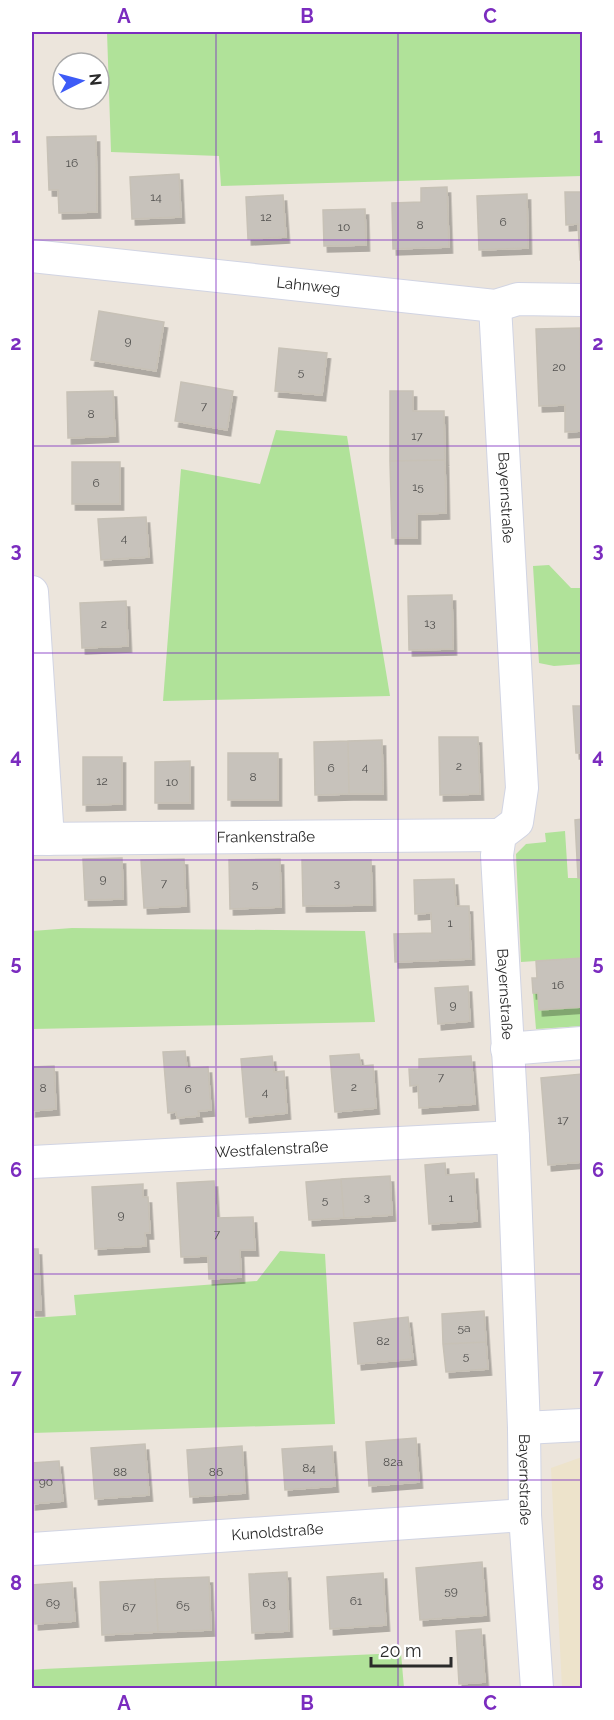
<svg xmlns="http://www.w3.org/2000/svg" width="614" height="1720" font-family="Raleway,sans-serif">
	<style>
		.education { fill: #ede3cb }
		.green { fill: #b0e299 }
		.building { fill: #c7c2bb; stroke: #c7c1b6; stroke-width: 1.5; filter: url(#shadow) }
		.lines { fill: none; stroke-linecap: round; stroke-linejoin: round }
		.minor-casing { stroke: #d1d4e3; stroke-width: 34 }
		.minor { stroke: #fff; stroke-width: 32 }
		.grid { fill: none; stroke: #7b2cbf; stroke-width: 1.5; stroke-opacity: 0.55 }
		.labels { text-anchor: middle; stroke-width: 4.5; stroke-linejoin: round; paint-order: stroke }
		.number-label { font-size: 12px; fill: #51504e }
		.street-label { font-size: 15px; fill: #2a2a2a; stroke: #fff }
		.neatline { fill: none; stroke: #7b2cbf; stroke-width: 2 }
		.grid-label { font-size: 20px; text-anchor: middle; font-weight: bold; fill: #7b2cbf }
	</style>
	<defs>
		<filter id="shadow"><feDropShadow dx="3.5" dy="6" stdDeviation="0" flood-color="#0004"/></filter>
	</defs>
	<rect width="100%" height="100%" fill="#ece5dc"/>
	<path class="education" d="M582,1457V1688H562L551,1468Z"/>
	<path class="green" d="M107,32H582V176L221,186L219,156L111,152Z
		M276,430L347,436L390,696L163,701L181,469L260,484Z
		M549,565L571,588H582V621L580,622L582,664L554,666L539,663L533,566Z
		M565,831L568,878H582V958L521,962L516,854L526,844L546,842L545,833Z
		M72,928L365,931L375,1022L32,1029V931Z
		M533,993H538L540,1010L582,1007V1026L536,1029Z
		M280,1251L325,1254L335,1424L32,1433V1318L76,1315L74,1295L257,1281Z
		M401,1653L404,1688H32V1670L43,1669Z"/>
	<path class="building" d="M96,136L97,212L59,213L58,190H49L47,137Z
		M179,174L181,217L132,219L130,177Z
		M447,187L449,247L393,249L392,203L421,202V188Z
		M565,192H582V260H580L578,224L566,225Z
		M527,194L528,248L479,250L477,196Z
		M283,195L286,237L248,239L246,197Z
		M365,209L366,245L324,246L323,210Z
		M99,311L164,322L156,371L91,360Z
		M580,328L582,431L565,432V405L539,406L536,329Z
		M279,348L327,353L322,395L275,391Z
		M181,382L233,391L227,430L175,421Z
		M113,391L115,436L68,438L67,392Z
		M390,391H413V411H444L445,460L390,461Z
		M445,460L446,513L417,514V538H392L390,461Z
		M72,462H120V504H72Z
		M146,517L149,557L101,560L98,519Z
		M452,595L453,649L409,650L408,596Z
		M126,601L128,646L82,648L80,603Z
		M573,706H582V753H576Z
		M439,737H478L480,794L440,795Z
		M382,740L383,794H349L348,741Z
		M348,741L349,794L315,795L314,742Z
		M228,753H278V800H228Z
		M83,757H122V804L83,805Z
		M190,761V803H155V762Z
		M582,819V878H578L575,820Z
		M122,858L123,899L85,900L83,859Z
		M184,859L186,906L144,908L141,860Z
		M280,859L281,907L230,909L229,860Z
		M302,860H371L372,905L303,906Z
		M454,879L456,906H469L471,959L395,962L394,934L432,933L431,913L415,914L414,880Z
		M582,958V1007L539,1010L538,993H533L532,978H537L536,961Z
		M468,986L470,1021L438,1024L435,988Z
		M185,1051L187,1068L208,1067L211,1110L198,1111L199,1116L177,1118L176,1112L168,1113L163,1052Z
		M359,1054L361,1066L373,1065L376,1108L335,1112L330,1056Z
		M272,1056L274,1072L284,1071L287,1113L246,1117L241,1059Z
		M471,1056L475,1104L419,1108L418,1085L410,1086L409,1069H419V1059Z
		M54,1066L56,1109L32,1111V1067Z
		M582,1074V1162L548,1165L541,1078Z
		M445,1163L446,1175L474,1173L477,1221L429,1224L425,1165Z
		M390,1176L392,1215L344,1218L341,1179Z
		M341,1179L344,1218L309,1220L306,1182Z
		M214,1181L216,1218L253,1217L255,1250H240L241,1277L209,1279L208,1256L181,1257L177,1183Z
		M143,1184V1197H148L150,1233H145L146,1246L95,1249L92,1187Z
		M32,1249H38L41,1310H32Z
		M484,1311L486,1342L443,1344L442,1314Z
		M408,1317L413,1359L358,1364L354,1323Z
		M486,1342L488,1369L446,1372L443,1344Z
		M416,1438L419,1482L369,1486L366,1442Z
		M145,1444L149,1495L95,1499L91,1448Z
		M242,1446L245,1493L190,1497L187,1450Z
		M332,1446L335,1486L285,1490L282,1449Z
		M59,1461L63,1501L32,1504V1463Z
		M482,1562L486,1615L420,1620L416,1568Z
		M287,1572L289,1631L252,1633L249,1574Z
		M383,1573L386,1625L330,1629L327,1577Z
		M209,1577L211,1630L158,1632L155,1579Z
		M155,1579L158,1632L102,1635L100,1582Z
		M72,1582L75,1621L35,1624L32,1585Z
		M481,1629L485,1682L459,1684L456,1631Z"/>
	<g class="lines">
		<g class="minor-casing">
			<g id="minor">
				<path id="s1" d="M32,256L495,306L518,299L582,300"/>
				<path id="s2" d="M495,306L522,788L517,822L500,835L497,855L513,1137L524,1428L525,1515L537,1688"/>
				<path d="M32,592L48,839"/>
				<path id="s3" d="M32,839L500,835"/>
				<path d="M507,1049L582,1043"/>
				<path id="s4" d="M32,1162L513,1137"/>
				<path d="M524,1428L582,1425"/>
				<path id="s5" d="M32,1549L525,1515"/>
			</g>
		</g>
		<use href="#minor" class="minor"/>
	</g>
	<path class="grid" d="M216,32V1688M398,32V1688M32,240H582M32,446H582M32,653H582M32,860H582M32,1067H582M32,1274H582M32,1480H582"/>
	<g class="labels">
		<g class="number-label">
			<text x="72" y="167">16</text>
			<text x="156" y="201">14</text>
			<text x="266" y="221">12</text>
			<text x="503" y="226">6</text>
			<text x="420" y="229">8</text>
			<text x="344" y="231">10</text>
			<text x="128" y="345">9</text>
			<text x="559" y="371">20</text>
			<text x="301" y="376">5</text>
			<text x="204" y="410">7</text>
			<text x="91" y="418">8</text>
			<text x="417" y="440">17</text>
			<text x="96" y="487">6</text>
			<text x="418" y="491">15</text>
			<text x="124" y="542">4</text>
			<text x="430" y="627">13</text>
			<text x="104" y="628">2</text>
			<text x="459" y="770">2</text>
			<text x="365" y="771">4</text>
			<text x="331" y="772">6</text>
			<text x="253" y="781">8</text>
			<text x="102" y="785">12</text>
			<text x="172" y="786">10</text>
			<text x="103" y="883">9</text>
			<text x="164" y="887">7</text>
			<text x="337" y="887">3</text>
			<text x="255" y="888">5</text>
			<text x="450" y="927">1</text>
			<text x="558" y="989">16</text>
			<text x="453" y="1009">9</text>
			<text x="441" y="1081">7</text>
			<text x="354" y="1091">2</text>
			<text x="43" y="1092">8</text>
			<text x="188" y="1093">6</text>
			<text x="265" y="1096">4</text>
			<text x="563" y="1124">17</text>
			<text x="367" y="1201">3</text>
			<text x="451" y="1202">1</text>
			<text x="325" y="1204">5</text>
			<text x="121" y="1219">9</text>
			<text x="217" y="1238">7</text>
			<text x="464" y="1332">5a</text>
			<text x="383" y="1345">82</text>
			<text x="466" y="1360">5</text>
			<text x="393" y="1466">82a</text>
			<text x="309" y="1472">84</text>
			<text x="120" y="1476">88</text>
			<text x="216" y="1476">86</text>
			<text x="46" y="1486">90</text>
			<text x="451" y="1595">59</text>
			<text x="356" y="1605">61</text>
			<text x="53" y="1607">69</text>
			<text x="269" y="1607">63</text>
			<text x="183" y="1609">65</text>
			<text x="129" y="1611">67</text>
		</g>
		<g class="street-label">
			<text dy="5" stroke="none"><textPath href="#s1" startOffset="278">Lahnweg</textPath></text>
			<text dy="5" stroke="none"><textPath href="#s2" startOffset="192">Bayernstraße</textPath></text>
			<text dy="5" stroke="none"><textPath href="#s3" startOffset="234">Frankenstraße</textPath></text>
			<text dy="5" stroke="none"><textPath href="#s2" startOffset="698">Bayernstraße</textPath></text>
			<text dy="5" stroke="none"><textPath href="#s4" startOffset="240">Westfalenstraße</textPath></text>
			<text dy="5" stroke="none"><textPath href="#s2" startOffset="1184">Bayernstraße</textPath></text>
			<text dy="5" stroke="none"><textPath href="#s5" startOffset="246">Kunoldstraße</textPath></text>
		</g>
	</g>
	<rect width="614" height="1720" fill="none" stroke="#ffffff" stroke-width="66"/>
	<g transform="translate(81 81) rotate(84)"><circle r="28" fill="#ffffff" stroke="#aaaaaa" stroke-width="1.5"/>
	<path d="M0-4.5L10 22L0 15L-10 22Z" fill="#3d5bf7"/>
	<text y="-9" font-size="16" font-weight="bold" text-anchor="middle" fill="#2a2a2a">N</text>
	</g>
	<path d="M371 1657v9h80v-9" fill="none" stroke="#2a2a2a" stroke-width="3"/>
	<text x="380" y="1657" font-size="18" fill="#2a2a2a" stroke="#ffffff" stroke-width="4.5" paint-order="stroke">20 m</text>
	<rect x="33" y="33" width="548" height="1654" class="neatline"/>
	<g class="grid-label">
		<text x="124" y="23">A</text>
		<text x="307" y="23">B</text>
		<text x="490" y="23">C</text>
		<text x="16" y="143">1</text>
		<text x="598" y="143">1</text>
		<text x="16" y="350">2</text>
		<text x="598" y="350">2</text>
		<text x="16" y="557">3</text>
		<text x="598" y="557">3</text>
		<text x="16" y="763">4</text>
		<text x="598" y="763">4</text>
		<text x="16" y="970">5</text>
		<text x="598" y="970">5</text>
		<text x="16" y="1177">6</text>
		<text x="598" y="1177">6</text>
		<text x="16" y="1384">7</text>
		<text x="598" y="1384">7</text>
		<text x="16" y="1590">8</text>
		<text x="598" y="1590">8</text>
		<text x="124" y="1710">A</text>
		<text x="307" y="1710">B</text>
		<text x="490" y="1710">C</text>
	</g>
</svg>
